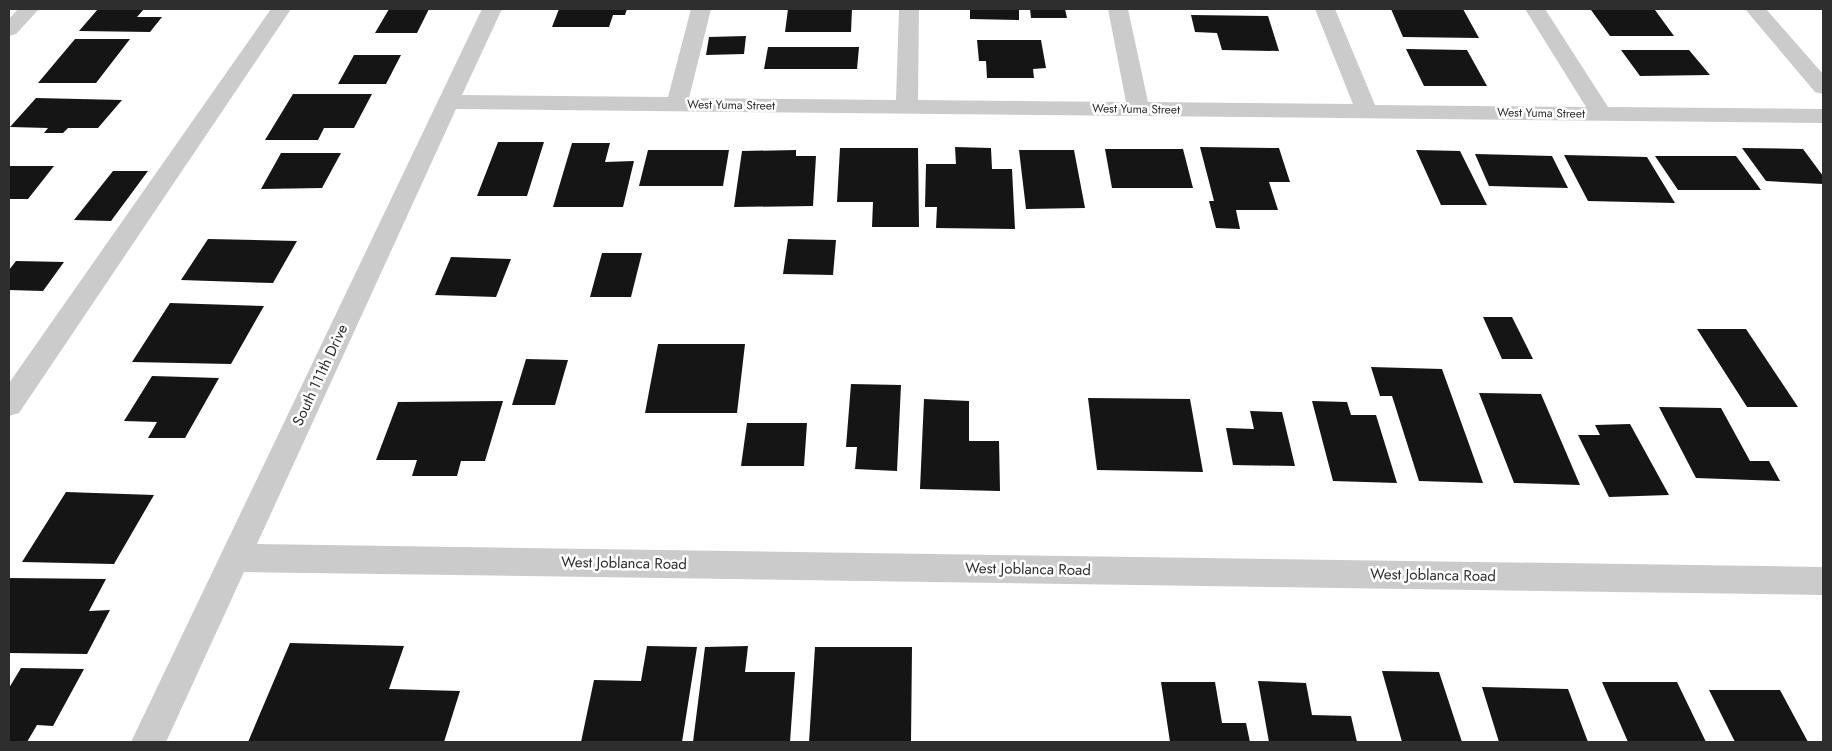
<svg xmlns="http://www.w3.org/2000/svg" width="1832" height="751" font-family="Jost,sans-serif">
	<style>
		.building { fill: #151515 }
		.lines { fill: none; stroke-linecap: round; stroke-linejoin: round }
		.minor { fill: #cbcbcb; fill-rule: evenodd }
		.labels { text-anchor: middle; stroke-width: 5; stroke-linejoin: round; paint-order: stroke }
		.far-street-label { font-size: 12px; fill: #2e2e2e; stroke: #fff }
		.street-label { font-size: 15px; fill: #2e2e2e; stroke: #fff }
	</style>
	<rect width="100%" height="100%" fill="#fff"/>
	<path class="building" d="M98,9H144L137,17H162L150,32L79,31Z
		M389,9H429L417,33H375Z
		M559,9H627L625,15H613L609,27H552Z
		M788,9H852L851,32H785Z
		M970,9H1019V20L970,19Z
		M1030,9H1065L1067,18H1031Z
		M1391,9H1463L1479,38L1403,37Z
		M1591,10H1655L1674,36H1610Z
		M1191,15L1268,16L1279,51L1222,50L1217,33L1195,32Z
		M746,36L744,54L706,55L709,37Z
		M75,39H130L96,83H38Z
		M977,40H1041L1046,68L1033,69L1034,78H987L986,61H979Z
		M768,47H859L857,69H764Z
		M1406,49L1467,50L1487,86H1424Z
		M1621,50H1689L1710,75L1640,76Z
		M354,55H401L386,84H338Z
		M293,94H372L354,128H324L318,140H265Z
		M36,98L122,100L98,128H68L63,133H44L48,128L10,127Z
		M498,142H544L527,196H477Z
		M572,143H610L605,162L634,161L623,207H553Z
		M955,147L991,148L992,169H1012L1015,229L936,228L937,207H925L926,164H956Z
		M1200,147L1279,148L1290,182H1269L1278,210H1236L1240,229L1216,228L1209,201H1214Z
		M840,148H918L919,227H872L873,202H837Z
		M1742,148L1803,149L1823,176V184L1766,181Z
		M1105,149H1183L1193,188H1112Z
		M648,150H729L723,186H639Z
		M796,150V156H816L813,206L734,207L742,151Z
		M1019,150H1074L1085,208L1026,209Z
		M1416,150L1460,151L1487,205H1441Z
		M281,153H341L322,188L261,189Z
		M1475,154L1552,156L1568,188L1489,186Z
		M1564,155L1647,157L1675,203L1588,201Z
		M1655,156H1736L1761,190H1678Z
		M9,166H54L28,199H9Z
		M113,171H148L111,221L74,220Z
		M208,239L297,241L273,283L181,280Z
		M788,239L836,240L833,275L783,274Z
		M602,253H642L631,297H590Z
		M451,257L511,259L496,297L435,295Z
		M16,261L64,262L43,291L9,290V270Z
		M170,303L264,306L231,364L132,362Z
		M1483,317H1512L1533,359H1502Z
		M1697,329H1746L1798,407H1747Z
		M658,344H745L737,413H645Z
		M526,359L568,360L555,405H512Z
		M1371,367L1442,369L1483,483L1419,481L1392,396H1380Z
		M152,376L219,378L185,438H148L157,422L124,421Z
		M851,384L901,385L897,471L855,469L857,447H846Z
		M1479,393L1541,394L1580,485L1514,483Z
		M1088,398L1190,399L1203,472L1097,470Z
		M924,399L969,401V441H999L1000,491L920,489Z
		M503,401L485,461H461L457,476H412L417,460H376L398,402Z
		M1312,401L1347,402L1351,415H1376L1397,483L1333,481Z
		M1659,407L1721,408L1750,461H1769L1780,481L1696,478Z
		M1250,411L1282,412L1295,466L1233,465L1226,428L1254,429Z
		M747,423H807L804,466H741Z
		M1630,424L1669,495L1609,497L1578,435H1600L1595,425Z
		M66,492L154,495L114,564L22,562Z
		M9,578L106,579L89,611L110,610L87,654L9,653Z
		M290,643L404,646L389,689L460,691L444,742H248Z
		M647,646L697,647L682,742H581L594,680L641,681Z
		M748,646L745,672H795L790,742H693L705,647Z
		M815,647H912L911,742H809Z
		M21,668L84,669L53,726L37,725L27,742H9V688Z
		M1382,671L1439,672L1462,742H1402Z
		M1258,681L1306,683L1312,715L1351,716L1357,742H1269Z
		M1161,682H1215L1222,723H1246L1250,742H1170Z
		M1602,682H1677L1706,742H1628Z
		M1482,687L1568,689L1588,742H1499Z
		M1709,690H1780L1808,742H1735Z"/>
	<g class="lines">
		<path class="minor" d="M18,9H39L16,34L9,36V19Z
			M271,9H291L19,413L9,416V383Z
			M482,9H502L462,95L668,97L691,9H711L689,98L896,100L899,9H919L918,100L1126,102L1108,9H1128L1148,102L1353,104L1315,9H1335L1375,105L1586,107L1525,9H1545L1608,107L1823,109V123L456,109L257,544L1823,567V595L244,572L166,742H131Z
			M1745,9H1766L1823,74V94L1815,92Z"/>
	</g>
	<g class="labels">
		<g class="far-street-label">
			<text transform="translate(731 105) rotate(1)" y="4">West Yuma Street</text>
			<text transform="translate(1136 109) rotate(1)" y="4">West Yuma Street</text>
			<text transform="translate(1541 113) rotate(1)" y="4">West Yuma Street</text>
		</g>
		<g class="street-label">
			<text transform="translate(320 375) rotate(-65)" y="5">South 111th Drive</text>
			<text transform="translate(624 563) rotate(1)" y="5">West Joblanca Road</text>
			<text transform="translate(1028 569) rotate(1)" y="5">West Joblanca Road</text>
			<text transform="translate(1433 575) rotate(1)" y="5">West Joblanca Road</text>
		</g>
	</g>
	<rect width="1832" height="751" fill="none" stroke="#2e2e2e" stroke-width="20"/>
</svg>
